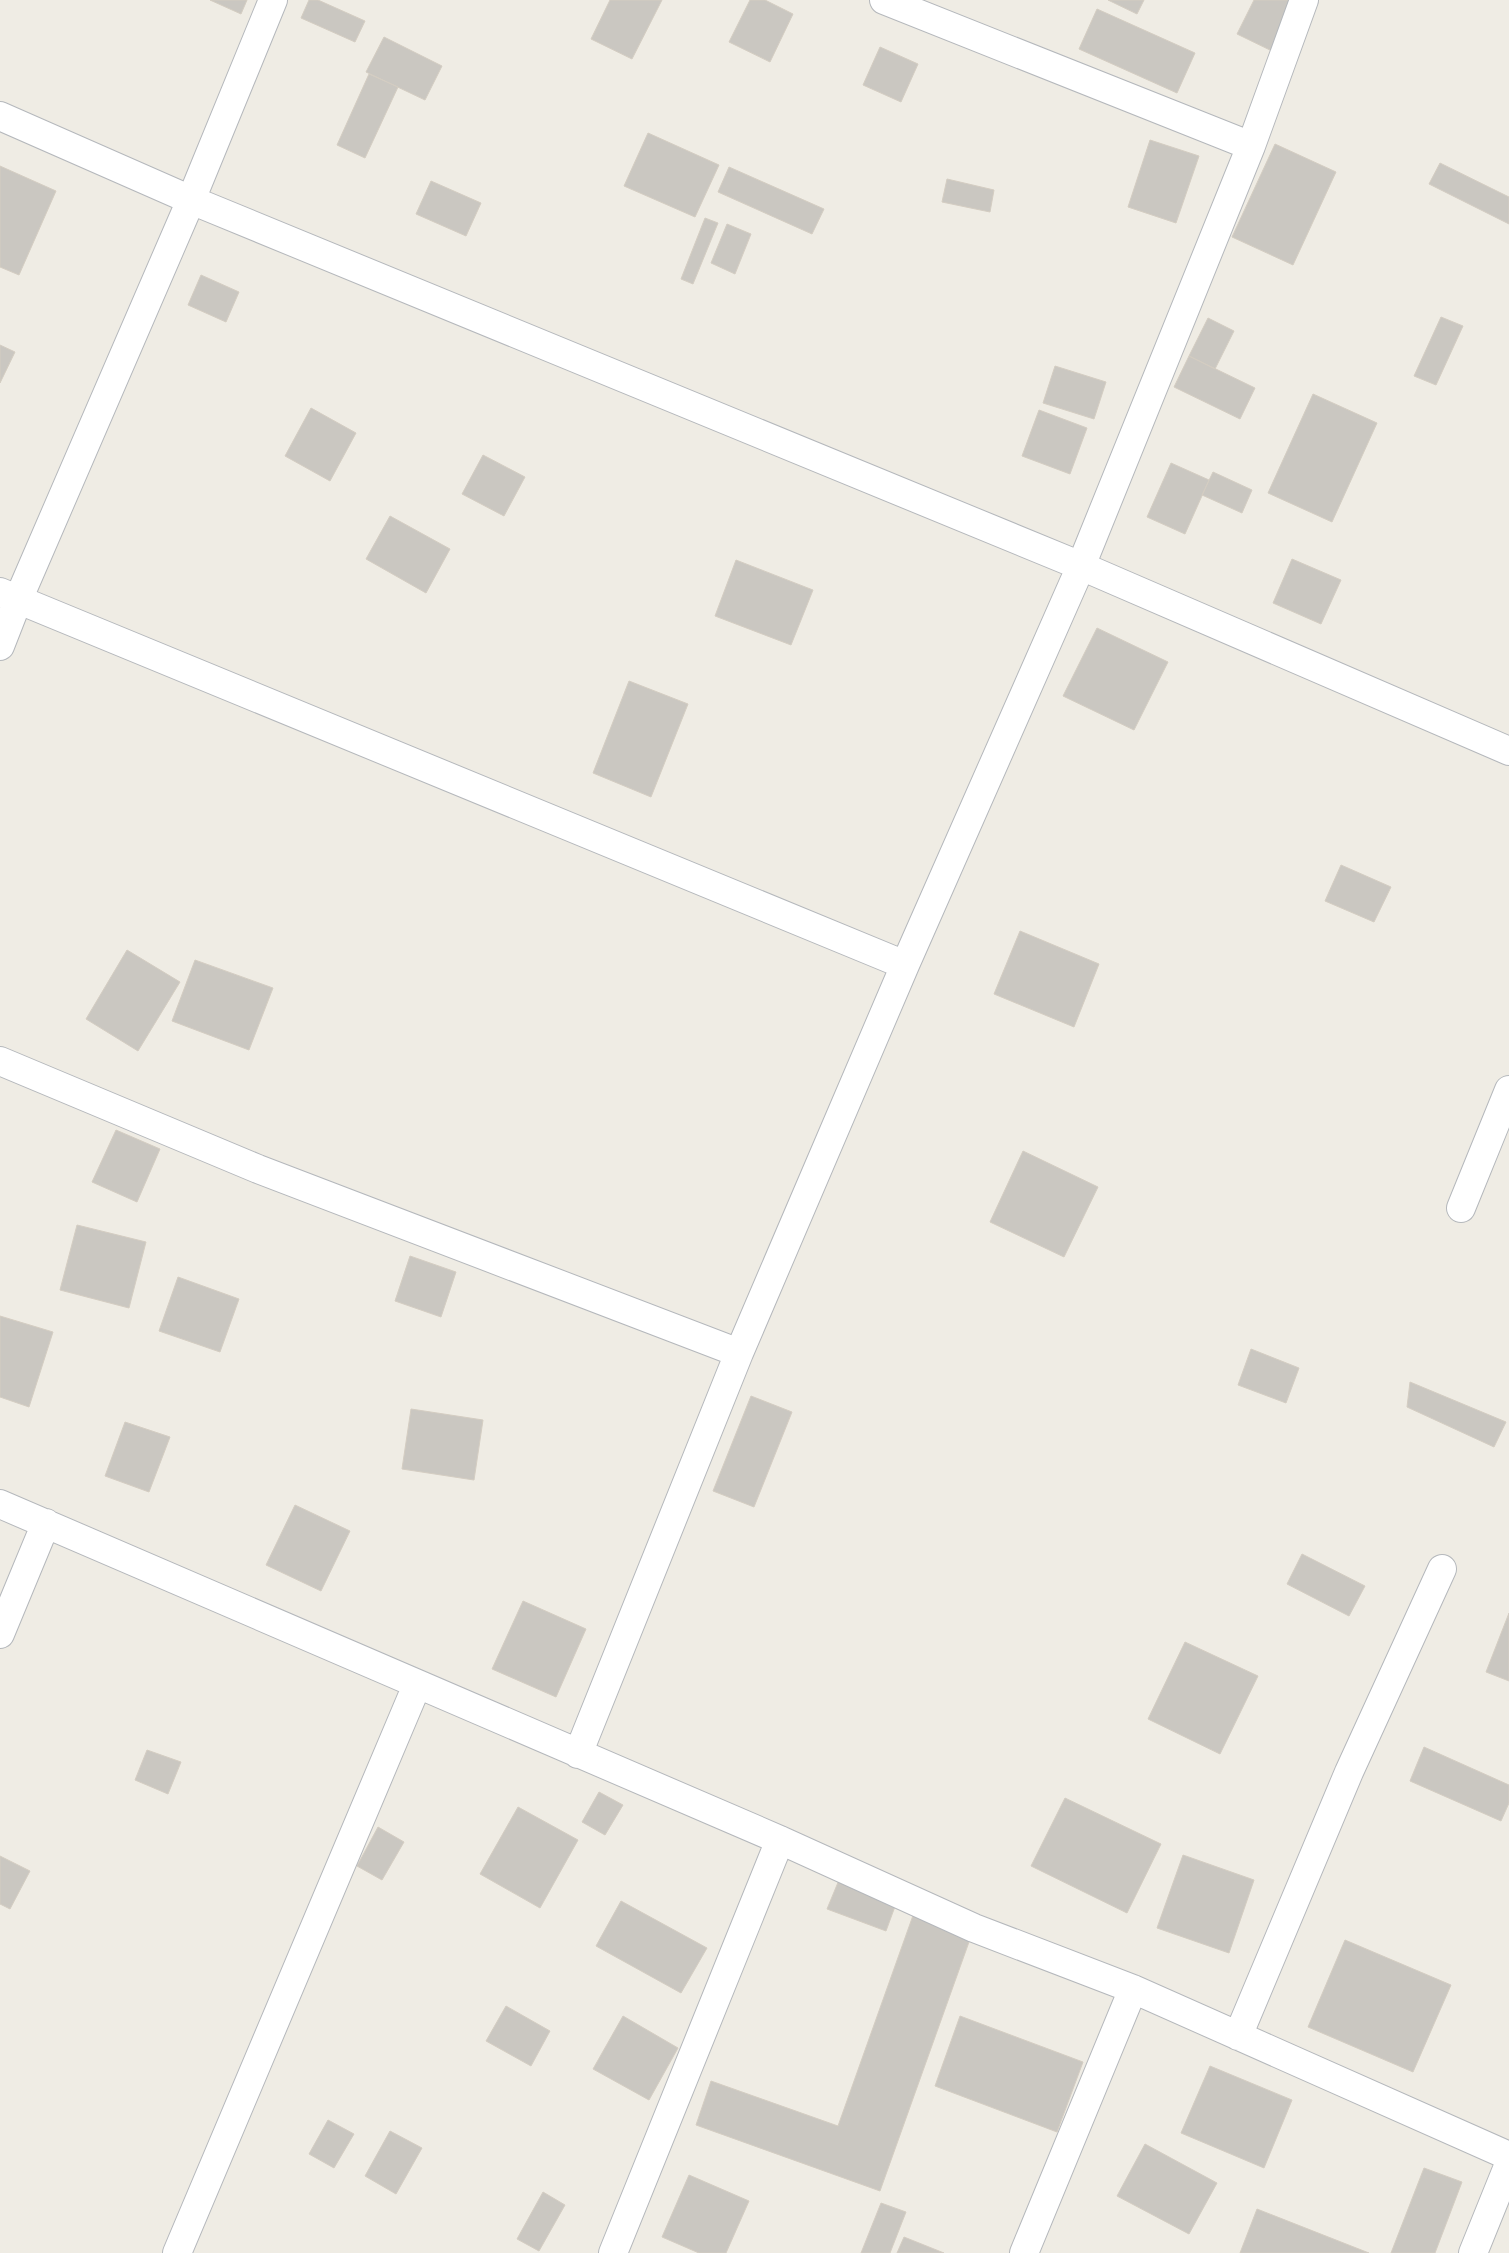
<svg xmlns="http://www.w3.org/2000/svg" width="1509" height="2253" font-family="Mulish,sans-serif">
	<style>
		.building { fill: #cac7c1; stroke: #d4cdc2 }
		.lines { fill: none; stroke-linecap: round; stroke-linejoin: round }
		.minor-casing { stroke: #b5b8bc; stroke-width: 30 }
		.minor { stroke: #fff; stroke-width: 28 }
	</style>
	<rect width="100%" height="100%" fill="#efece4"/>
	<path class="building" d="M210,0H247L241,14Z
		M309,0H318L365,21L355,42L301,18Z
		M610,0H662L632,59L591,39Z
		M750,0H765L793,14L770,62L729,42Z
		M1108,0H1144L1137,14Z
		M1254,0H1300L1274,52L1237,34Z
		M1097,9L1195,53L1177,93L1079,49Z
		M384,37L442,66L425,100L366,72Z
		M880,47L918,64L901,102L863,85Z
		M369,74L398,87L365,158L337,145Z
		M648,133L719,165L695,217L624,186Z
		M1150,140L1199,156L1176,223L1128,207Z
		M1275,144L1336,172L1293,265L1232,237Z
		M1440,163L1509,197V224L1429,184Z
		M0,166L56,191L19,275L0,267Z
		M729,167L824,209L812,234L718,192Z
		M947,179L994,190L990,212L942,202Z
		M431,181L481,203L466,236L416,214Z
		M705,218L718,223L693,284L681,279Z
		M727,224L751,234L735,274L711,263Z
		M201,275L239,292L226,322L188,305Z
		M1441,317L1463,326L1436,385L1414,376Z
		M1208,318L1234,331L1215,369L1189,356Z
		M0,345L15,352L0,383Z
		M1189,356L1255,388L1240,419L1174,387Z
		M1055,366L1106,382L1094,419L1043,403Z
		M1313,394L1377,423L1332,522L1268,493Z
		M311,408L356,433L330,481L285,456Z
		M1039,410L1087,428L1070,474L1022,456Z
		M483,455L525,477L504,516L462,494Z
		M1171,463L1209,480L1185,534L1147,517Z
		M1213,472L1252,490L1242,513L1202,495Z
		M390,516L450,549L426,593L366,559Z
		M1292,559L1341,580L1321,624L1273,603Z
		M736,560L813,590L791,645L715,616Z
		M1097,628L1168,662L1134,730L1063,696Z
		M629,681L688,704L651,797L593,773Z
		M1341,865L1391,887L1374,922L1325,901Z
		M1020,931L1099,964L1074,1027L994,994Z
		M127,950L180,982L138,1051L86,1019Z
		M195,960L273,988L249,1050L172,1021Z
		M116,1130L160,1149L137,1202L92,1182Z
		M1023,1151L1098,1187L1064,1257L990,1222Z
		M77,1225L146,1242L129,1308L60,1290Z
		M410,1256L456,1272L441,1317L395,1301Z
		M178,1277L239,1299L220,1352L159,1331Z
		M0,1316L53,1332L29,1407L0,1397Z
		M1251,1349L1299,1368L1286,1403L1238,1385Z
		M1410,1382L1506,1422L1494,1447L1407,1407Z
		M751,1396L792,1412L754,1507L713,1491Z
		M411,1409L483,1420L474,1480L402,1469Z
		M125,1422L170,1437L149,1492L105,1476Z
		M295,1505L350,1531L321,1591L266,1565Z
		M1302,1554L1365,1586L1349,1616L1287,1584Z
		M523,1601L586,1629L556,1697L492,1669Z
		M1509,1613V1681L1486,1672Z
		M1185,1642L1258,1676L1220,1754L1148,1719Z
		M1424,1747L1509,1785V1803L1501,1821L1410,1781Z
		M147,1750L181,1762L168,1794L135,1780Z
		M599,1792L623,1805L605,1835L582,1822Z
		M1065,1798L1161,1844L1127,1913L1031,1866Z
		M518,1807L578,1840L540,1908L480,1874Z
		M378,1827L404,1842L382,1880L357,1866Z
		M1183,1855L1254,1880L1229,1953L1157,1928Z
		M0,1856L30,1871L10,1909L0,1904Z
		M839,1880L897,1901L886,1931L827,1909Z
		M621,1901L707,1948L681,1993L596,1946Z
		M916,1907L974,1928L880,2191L696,2125L711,2081L838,2126Z
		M1345,1940L1451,1985L1413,2072L1308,2027Z
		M506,2006L550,2031L531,2066L486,2041Z
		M623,2016L678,2048L649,2100L593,2069Z
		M960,2016L1083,2062L1057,2132L935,2086Z
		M1210,2066L1292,2100L1264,2168L1181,2133Z
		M328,2120L354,2134L334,2168L309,2154Z
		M390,2131L422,2148L396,2194L365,2176Z
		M1145,2144L1217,2183L1189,2234L1117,2196Z
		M1424,2168L1462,2182L1435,2253H1391Z
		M689,2175L749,2201L726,2253H699L662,2237Z
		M543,2192L565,2205L539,2251L517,2239Z
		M881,2203L906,2212L890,2253H861Z
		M1257,2209L1369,2253H1240Z
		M904,2237L944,2253H897Z"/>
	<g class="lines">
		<g class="minor-casing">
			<path id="minor" d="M884,0L1251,146
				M0,116L191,200L1081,566L1509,751
				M0,592L905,965
				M0,646L18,600L191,200L273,0
				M0,1061L258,1169L739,1353
				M1461,1208L1509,1090
				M0,1504L780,1840L974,1928L1133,1989L1509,2156
				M0,1634L46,1523
				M578,1754L739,1353L905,965L1081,566L1251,146L1304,0
				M1238,2036L1349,1772L1442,1569
				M177,2253L417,1685
				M613,2253L780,1840
				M1024,2253L1133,1989
				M1473,2253L1509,2164"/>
		</g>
		<use href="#minor" class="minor"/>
	</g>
</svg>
